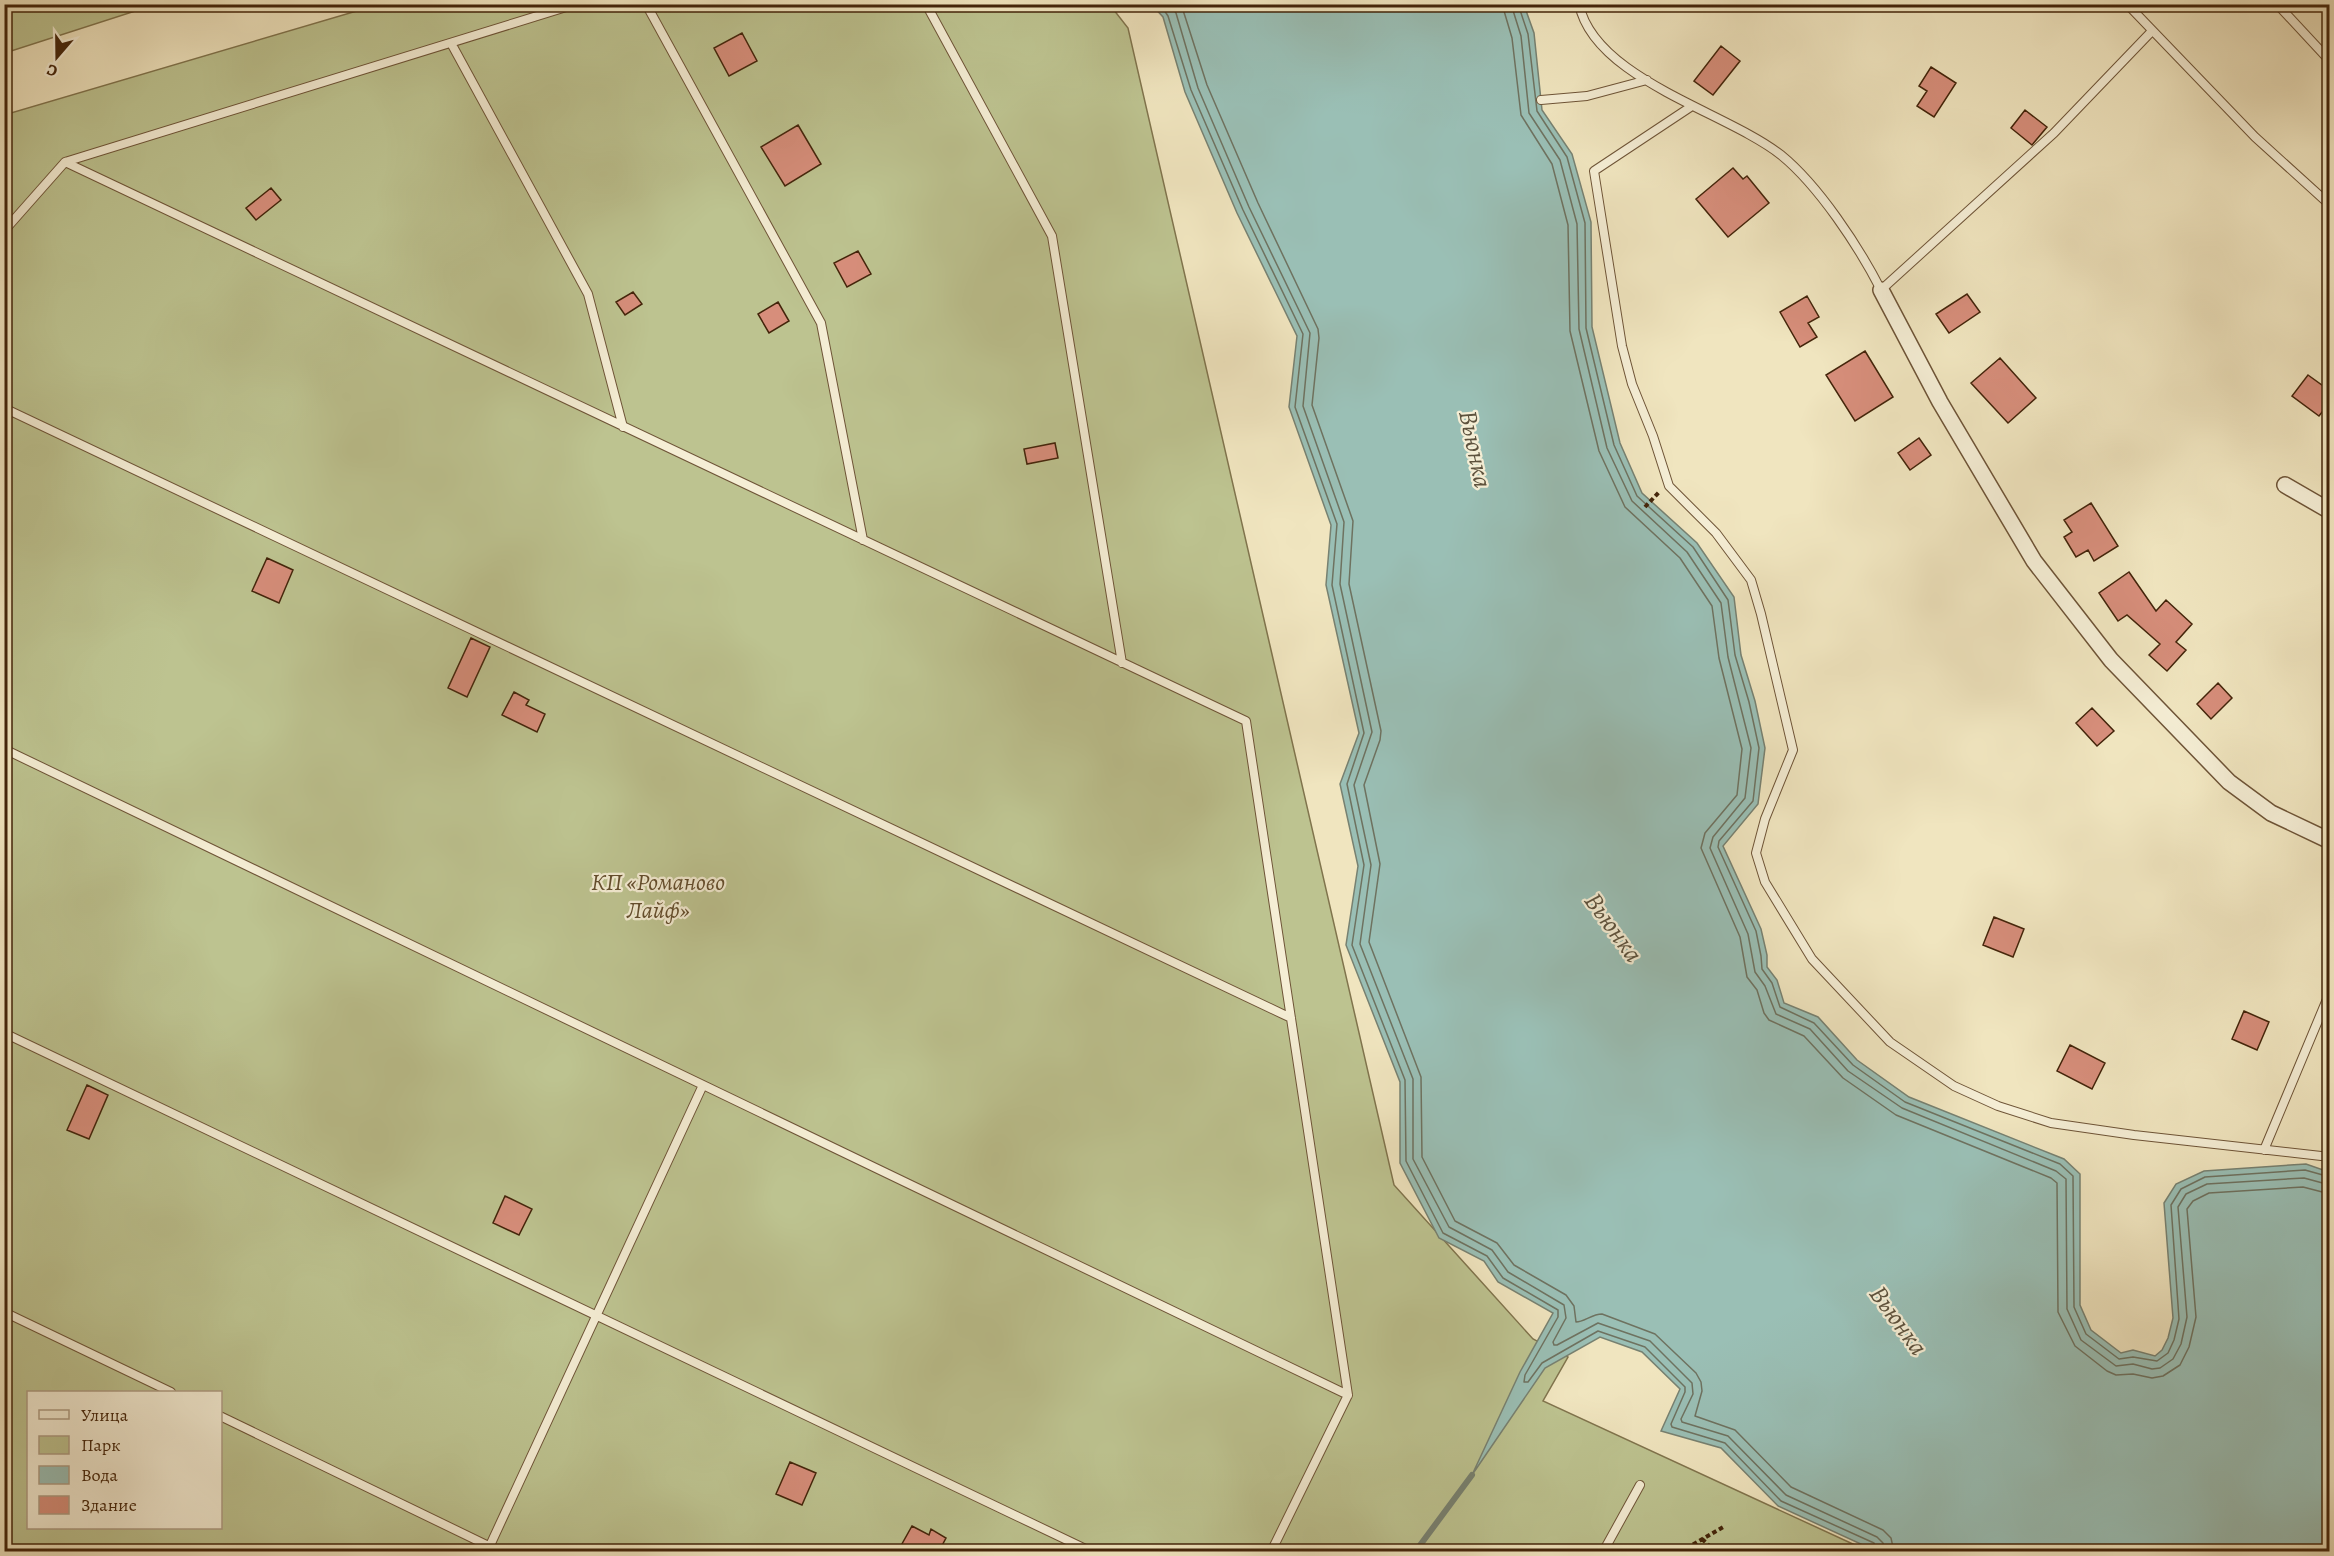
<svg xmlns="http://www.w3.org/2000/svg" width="2334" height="1556" font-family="Alegreya,serif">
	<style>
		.green { fill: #bdc390; stroke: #80744d; stroke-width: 1.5; fill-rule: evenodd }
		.water { fill: #9abfb5; stroke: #778171; stroke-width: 1.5 }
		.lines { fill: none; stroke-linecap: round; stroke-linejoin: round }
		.shore { stroke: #6e7260; stroke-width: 1.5 }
		.stream { stroke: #778171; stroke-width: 6 }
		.building { fill: #d78e7b; stroke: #43240a; stroke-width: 1.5 }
		.service-casing { stroke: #6e5437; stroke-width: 10 }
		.minor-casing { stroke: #6e5437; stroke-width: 18 }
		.path { stroke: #43240a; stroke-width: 4; stroke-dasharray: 4.5 3; stroke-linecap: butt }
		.service { stroke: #f5eed5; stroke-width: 8 }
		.minor { stroke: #f5eed5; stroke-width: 15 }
		.labels { text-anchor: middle; stroke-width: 4.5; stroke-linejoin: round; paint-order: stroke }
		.park-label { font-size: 24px; font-style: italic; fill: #624c2c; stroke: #f5eed5 }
		.water-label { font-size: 26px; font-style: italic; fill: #5d523d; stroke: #f5eed5 }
	</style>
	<rect width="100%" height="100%" fill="#f0e5bf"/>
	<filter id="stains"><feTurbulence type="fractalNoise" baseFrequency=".00333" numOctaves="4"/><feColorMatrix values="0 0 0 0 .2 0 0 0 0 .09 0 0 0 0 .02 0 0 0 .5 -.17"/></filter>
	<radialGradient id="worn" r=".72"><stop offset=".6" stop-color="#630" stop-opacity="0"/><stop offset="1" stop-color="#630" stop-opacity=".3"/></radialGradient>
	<path class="green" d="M5,4H154V5L5,53Z
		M377,5H1110L1128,28L1394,1185L1533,1339L1568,1357L1543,1401L1868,1551H5L4,115ZM28,1392H220V1528H28Z"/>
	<path class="water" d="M1152,5H1524L1534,33L1542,110L1572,154L1591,222L1592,327L1620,443L1642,493L1697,543L1734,597L1741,655L1755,701L1765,748L1758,804L1723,846L1761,929L1767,955V967L1777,980L1784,1003L1818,1017L1857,1060L1909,1097L2064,1159L2080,1174V1305L2091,1330L2121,1353L2133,1350L2155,1356L2162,1350L2168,1338L2173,1318L2164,1203L2176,1184L2204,1171L2306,1164L2329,1172V1551H1876L1778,1506L1721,1448L1661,1431L1680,1389L1642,1352L1600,1337L1545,1368L1472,1475L1520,1372L1553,1313L1498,1282L1484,1261L1439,1238L1400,1163V1082L1346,945L1358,866L1340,784L1359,733L1326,585L1331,525L1289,407L1297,336L1237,213L1185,92L1163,17Z"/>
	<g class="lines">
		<path class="shore" d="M1160,4L1168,16L1191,90L1243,210L1303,334L1295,407L1337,524L1332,585L1364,733L1347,784L1364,865L1352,945L1405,1080L1406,1161L1443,1233L1487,1256L1503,1278L1558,1310V1317L1525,1375L1524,1382H1528L1542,1363L1598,1331L1645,1347L1685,1387V1392L1671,1424L1672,1427L1725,1443L1781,1501L1874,1543L1878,1552
			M1170,4L1176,13L1198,88L1249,207L1310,333L1303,406L1344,522L1340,584L1372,732L1354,785L1371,865L1360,944L1413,1079V1159L1449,1227L1492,1250L1508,1272L1564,1305L1566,1318L1553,1342L1554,1345H1557L1598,1323L1650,1341L1692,1383L1693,1394L1681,1419L1682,1422L1728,1436L1786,1495L1877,1537L1883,1543L1885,1552
			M1181,4L1207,85L1258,203L1318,329L1319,338L1312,405L1353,521L1349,584L1381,731L1380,740L1364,785L1380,864L1369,942L1421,1077L1422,1157L1455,1221L1497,1243L1514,1265L1566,1295L1574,1306L1576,1322C1584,1322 1592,1314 1602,1314L1655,1334L1696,1373L1701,1382L1702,1391L1695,1416L1735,1430L1791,1487L1883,1530L1891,1538L1894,1552
			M1502,4L1512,38L1521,115L1552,164L1568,225L1570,331L1599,451L1625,507L1680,558L1712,606L1719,658L1742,749L1737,795L1705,833L1701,848L1740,937L1747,977L1757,990L1764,1013L1769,1020L1804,1036L1843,1078L1896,1115L2051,1178L2057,1183L2058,1312L2075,1346L2107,1371L2116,1375L2133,1374L2152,1378L2163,1376L2180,1365L2189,1347L2196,1317L2187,1209L2193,1201L2209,1193L2303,1187L2330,1194
			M1511,4L1521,36L1529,113L1560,160L1577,224L1579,329L1607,448L1632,501L1687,552L1721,603L1728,657L1751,748L1745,798L1713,837L1710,848L1748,934L1755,972L1765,986L1776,1014L1810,1029L1848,1071L1902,1108L2056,1171L2066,1179L2067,1309L2081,1340L2116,1366L2133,1364L2152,1369L2160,1368L2173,1359L2181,1344L2187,1317L2178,1207L2186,1194L2207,1184L2304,1178L2330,1185
			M1518,4L1528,34L1537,111L1567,157L1585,223L1586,328L1614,445L1637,496L1693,547L1728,600L1735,655L1749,702L1759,748L1753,801L1719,841L1718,847L1756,931L1761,956L1762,969L1772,983L1780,1007L1814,1023L1853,1065L1905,1102L2060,1164L2073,1176L2074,1307L2086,1334L2119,1359L2133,1357L2157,1361L2168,1353L2174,1340L2179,1319L2171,1205L2181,1189L2205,1177L2305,1170L2330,1177"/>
		<path class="stream" d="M1415,1552L1472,1475"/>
	</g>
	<path class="building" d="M742,33L757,61L729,76L714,48Z
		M1721,46L1740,61L1713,95L1694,81Z
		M1931,67L1956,83L1934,117L1917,106L1927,91L1919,86Z
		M2025,110L2047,127L2032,145L2011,128Z
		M798,125L821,164L785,186L761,147Z
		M1733,168L1743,179L1747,176L1769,203L1728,237L1696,199Z
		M271,188L281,200L256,220L246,208Z
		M858,251L871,274L847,287L834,263Z
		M633,292L642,304L625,315L616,302Z
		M1967,294L1980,312L1949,333L1936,314Z
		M1807,296L1819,317L1808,323L1817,337L1800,347L1780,312Z
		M778,302L789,321L769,333L758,314Z
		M1865,351L1893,397L1855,421L1826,375Z
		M2000,358L2036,398L2008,423L1971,383Z
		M2308,375L2330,391V402L2319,416L2292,396Z
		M1919,438L1931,455L1910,470L1898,453Z
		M1055,443L1058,458L1027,464L1024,449Z
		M2091,503L2118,546L2094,561L2088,550L2076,557L2064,537L2072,532L2064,520Z
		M267,558L293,570L279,603L252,591Z
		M2129,572L2156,611L2166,600L2192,624L2176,642L2186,650L2167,671L2149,655L2160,644L2127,615L2118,621L2099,593Z
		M471,638L490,647L467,697L448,688Z
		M2218,683L2232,698L2211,719L2197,704Z
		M514,692L529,700L526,705L545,714L537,732L502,715Z
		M2092,708L2114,731L2097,746L2076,723Z
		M1994,917L2024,929L2013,957L1983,945Z
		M2244,1011L2269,1022L2257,1050L2232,1039Z
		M2070,1045L2105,1063L2092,1089L2057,1071Z
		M87,1085L108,1095L89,1139L67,1130Z
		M505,1196L532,1209L519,1235L493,1223Z
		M790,1462L816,1473L802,1505L776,1494Z
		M912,1526L929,1535L931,1529L946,1538L939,1551H898Z"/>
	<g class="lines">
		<g class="service-casing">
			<path id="service" d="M576,4L65,162L1246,721L1348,1395
				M646,4L821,323L863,540
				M926,4L1052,236L1122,663
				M1579,4C1594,79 1727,112 1781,155C1819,186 1859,247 1881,290L2054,133L2151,32
				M2127,4L2255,137L2330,205
				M2277,4L2330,61
				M451,43L588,294L623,427
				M1541,100L1587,96L1647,80
				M1692,106L1594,171L1622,346L1632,384L1653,436L1669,486L1716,533L1751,580L1761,614L1793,750L1765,819L1756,853L1765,882L1812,959L1890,1042L1954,1086L1998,1106L2051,1123L2134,1135L2330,1157
				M4,231L65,162
				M4,408L1291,1018
				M4,749L1348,1395L1271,1552
				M4,1033L1092,1552
				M2264,1150L2330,992
				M4,1312L171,1392
				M220,1416L501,1552
				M487,1552L703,1085
				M1603,1552L1640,1485"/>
		</g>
		<g class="minor-casing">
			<path id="minor" d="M1881,290L1940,402L2034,561L2111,660L2229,782L2271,813L2330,841
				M2285,485L2330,511"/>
		</g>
		<path class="path" d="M1645,507L1660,491
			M1702,1539L1716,1552
			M1680,1552L1725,1526"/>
		<use href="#service" class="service"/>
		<use href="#minor" class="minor"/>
	</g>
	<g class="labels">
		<g class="park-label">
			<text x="658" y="890">КП «Романово<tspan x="658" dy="28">Лайф»</tspan></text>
		</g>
		<g class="water-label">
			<text transform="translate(1476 449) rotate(78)" y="9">Вьюнка</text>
			<text transform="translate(1614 927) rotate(54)" y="9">Вьюнка</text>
			<text transform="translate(1899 1320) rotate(54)" y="9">Вьюнка</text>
		</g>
	</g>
	<rect width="2334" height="1556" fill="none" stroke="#f0e5bf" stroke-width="24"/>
	<rect x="6" y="6" width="2322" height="1544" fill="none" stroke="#43240a" stroke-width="3"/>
	<rect x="12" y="12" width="2310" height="1532" fill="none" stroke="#43240a" stroke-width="1.5"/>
	<rect x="27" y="1391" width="195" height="138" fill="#f5eed5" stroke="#ae9d84" stroke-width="1.5"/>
	<rect x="39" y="1410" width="30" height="9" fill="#f5eed5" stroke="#ae9d84" stroke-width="1.5"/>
	<text x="81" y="1421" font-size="18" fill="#43240a">Улица</text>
	<rect x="39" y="1436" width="30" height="18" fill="#bdc390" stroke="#ae9d84" stroke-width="1.5"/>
	<text x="81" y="1451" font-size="18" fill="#43240a">Парк</text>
	<rect x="39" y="1466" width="30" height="18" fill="#9abfb5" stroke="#ae9d84" stroke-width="1.5"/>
	<text x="81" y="1481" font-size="18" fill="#43240a">Вода</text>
	<rect x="39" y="1496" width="30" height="18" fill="#d78e7b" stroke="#ae9d84" stroke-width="1.5"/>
	<text x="81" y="1511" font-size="18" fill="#43240a">Здание</text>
	<g transform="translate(57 57) rotate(200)" stroke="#f5eed5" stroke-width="4.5" paint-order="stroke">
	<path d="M0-4.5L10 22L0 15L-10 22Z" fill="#43240a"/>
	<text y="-9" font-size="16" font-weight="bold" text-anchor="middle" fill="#43240a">С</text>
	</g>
	<rect width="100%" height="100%" filter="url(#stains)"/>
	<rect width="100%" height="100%" fill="url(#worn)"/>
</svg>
